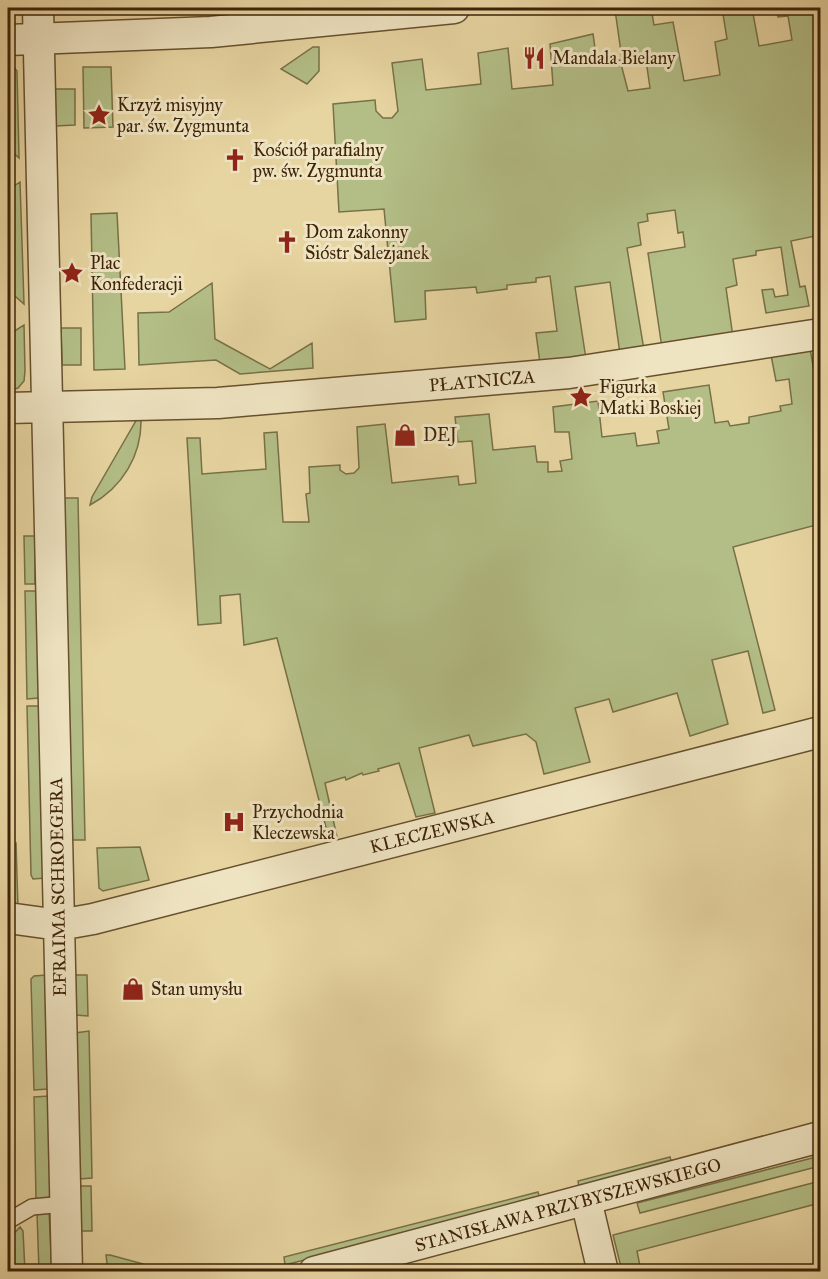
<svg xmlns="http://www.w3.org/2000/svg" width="828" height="1279" font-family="'IM FELL Great Primer',serif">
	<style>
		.green { fill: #b3be86; stroke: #787047; stroke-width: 1.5 }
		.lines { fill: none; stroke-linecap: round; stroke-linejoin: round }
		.service-casing { stroke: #68502e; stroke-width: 18 }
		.minor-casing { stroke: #68502e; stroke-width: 33 }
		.service { stroke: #efe4c2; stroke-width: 15 }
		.minor { stroke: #efe4c2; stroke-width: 30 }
		.labels { text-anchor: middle; stroke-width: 6; stroke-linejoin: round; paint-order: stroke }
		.poi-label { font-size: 18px; fill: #3e2308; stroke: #efe4c2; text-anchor: start }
		.street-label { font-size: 18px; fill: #3e2308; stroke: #efe4c2 }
	</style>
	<rect width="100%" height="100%" fill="#e7d5a1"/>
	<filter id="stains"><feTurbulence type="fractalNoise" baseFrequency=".00333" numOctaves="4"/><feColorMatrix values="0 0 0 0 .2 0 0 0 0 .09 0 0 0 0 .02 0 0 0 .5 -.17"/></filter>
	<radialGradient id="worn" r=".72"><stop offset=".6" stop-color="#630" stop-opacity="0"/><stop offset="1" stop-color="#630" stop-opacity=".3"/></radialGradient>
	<path class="green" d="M629,8H651L654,25L673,22L684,81L720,75L715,42L727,39L722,8H752L759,46L792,40L788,16L778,17L777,8H820V235L791,241L800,287L805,286L809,306L766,313L762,290L773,289L775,297L788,295L781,247L756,251V255L733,259L737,285L726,288L733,337L662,348L648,253L685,247L683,232L678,233L675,210L647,214L648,221L638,223L641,245L627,248L644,350L620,354L610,282L575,287L586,359L540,363L536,333L557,331L550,276L536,278V282L507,285V289L477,293L476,287L425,291L426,319L395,322L384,209L339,212L333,104L375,100L376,111L383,118H392L398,111L392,63L422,59L426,90L481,84L478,53L508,48L512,89L553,85L550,44L593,34L597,62L620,60L628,91L650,88L645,53L623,56L622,59L615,10Z
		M313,47H319V71L307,84L281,69Z
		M8,60L17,71L19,158L8,148Z
		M83,67H111L113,127L84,128Z
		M55,89H75V125L56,126Z
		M20,182L24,304L8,290V190Z
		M117,213L125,369L94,370L91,214Z
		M212,283L215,339L270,369L312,343L313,368L240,374L216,360L139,365L138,313L169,312Z
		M24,325L25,371L24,381L18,388L8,391V335Z
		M61,328H81V365H62Z
		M810,348L820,406V524L733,547L775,710L763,713L748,651L712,660L728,724L690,736L677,693L613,712L609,699L575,708L590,762L544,774L536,742L526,734L473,746L469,735L419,748L435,813L416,817L399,763L378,769L379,771L363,775L362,773L346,780L345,777L325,783L337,837L329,839L277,638L244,645L240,594L220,596L221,623L198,625L187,438H200L202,474L266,469L264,433L277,432L283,522H309L306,494L310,493L309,467L340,465V470L346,474L354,473L359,468L357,427L385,424L392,483L458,476L459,485L476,483L472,441L458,442L455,417L489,414L493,450L535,446L537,462H548V472L562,471L560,461L572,459L569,432H555L553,407L598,401L602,437L635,433L637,446L659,443L657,431L669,429L663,392L709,385L715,423L728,421L730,426L749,423V417L781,411L780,406L792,404L789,379L776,381L771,355Z
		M137,419H141C142,455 122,488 90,505L92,497Z
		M64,498H78L85,840H71Z
		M24,536H35V584H25Z
		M25,591H37L39,698L27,699Z
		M27,706H39L45,878L33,879L31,875Z
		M8,843H16L18,909L8,907Z
		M140,847L149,880L103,891L99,888L97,848Z
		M46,975L48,1089L34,1090L31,979L34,976Z
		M74,975H87L88,1016L75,1015Z
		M89,1031L92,1178L79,1179L75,1033Z
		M49,1096L51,1195L48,1198L36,1199L34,1097Z
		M820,1156V1166L640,1213L637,1203Z
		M670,1157L672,1164L579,1188L578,1181Z
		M820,1181V1221L816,1204L637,1251L641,1271H622L613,1235Z
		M79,1186H91L92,1231H80Z
		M538,1192L540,1199L285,1265L284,1257Z
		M49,1212L52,1271H39L37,1213Z
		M20,1227L23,1231L25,1271H8V1240Z
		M106,1255H110L162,1269L154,1272L108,1271Z"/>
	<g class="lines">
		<g class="service-casing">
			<path id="service" d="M8,1221L32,1207L65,1204"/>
		</g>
		<g class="minor-casing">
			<path id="minor" d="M38,8L67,1272
				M8,40L211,32L454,8
				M8,408L218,403L569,373L820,334
				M8,918L59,925L93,919L820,732
				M586,1200L603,1272
				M314,1272L820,1137"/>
		</g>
		<use href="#service" class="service"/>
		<use href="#minor" class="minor"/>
	</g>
	<defs>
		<g id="restaurant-bare" transform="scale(1.8)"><path d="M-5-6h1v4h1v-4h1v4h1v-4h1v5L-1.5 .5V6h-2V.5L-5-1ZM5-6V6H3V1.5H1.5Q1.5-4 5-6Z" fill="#8f2418" stroke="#efe4c2" stroke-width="2.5" paint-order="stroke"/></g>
		<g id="sight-bare" transform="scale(1.8)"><path d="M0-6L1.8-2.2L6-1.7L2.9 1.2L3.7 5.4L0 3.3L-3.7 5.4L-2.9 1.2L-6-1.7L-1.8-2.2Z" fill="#8f2418" stroke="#efe4c2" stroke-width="2.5" paint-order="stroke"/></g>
		<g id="church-bare" transform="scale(1.8)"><path d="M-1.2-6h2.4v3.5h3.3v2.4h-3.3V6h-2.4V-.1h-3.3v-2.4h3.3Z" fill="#8f2418" stroke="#efe4c2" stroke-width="2.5" paint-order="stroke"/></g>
		<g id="shop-bare" transform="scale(1.8)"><path d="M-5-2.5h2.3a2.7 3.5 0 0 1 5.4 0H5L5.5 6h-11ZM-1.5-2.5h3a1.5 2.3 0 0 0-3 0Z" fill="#8f2418" stroke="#efe4c2" stroke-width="2.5" paint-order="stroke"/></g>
		<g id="hospital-bare" transform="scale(1.8)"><path d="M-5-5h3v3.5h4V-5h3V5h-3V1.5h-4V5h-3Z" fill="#8f2418" stroke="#efe4c2" stroke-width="2.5" paint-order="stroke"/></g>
	</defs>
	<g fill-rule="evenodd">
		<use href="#restaurant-bare" x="534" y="58"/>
		<use href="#sight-bare" x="99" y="115"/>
		<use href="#church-bare" x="235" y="160"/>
		<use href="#church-bare" x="287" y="242"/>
		<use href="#sight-bare" x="72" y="273"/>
		<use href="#sight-bare" x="581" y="397"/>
		<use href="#shop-bare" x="405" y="435"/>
		<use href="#hospital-bare" x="234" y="822"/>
		<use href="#shop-bare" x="133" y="989"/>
	</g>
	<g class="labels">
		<g class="poi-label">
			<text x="552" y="64">Mandala Bielany</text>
			<text x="117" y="111">Krzyż misyjny<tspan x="117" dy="21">par. św. Zygmunta</tspan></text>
			<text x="253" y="156">Kościół parafialny<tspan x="253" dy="21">pw. św. Zygmunta</tspan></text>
			<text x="305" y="238">Dom zakonny<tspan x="305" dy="21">Sióstr Salezjanek</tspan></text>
			<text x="90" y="269">Plac<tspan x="90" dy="21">Konfederacji</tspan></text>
			<text x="599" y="393">Figurka<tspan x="599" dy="21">Matki Boskiej</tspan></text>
			<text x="423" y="441">DEJ</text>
			<text x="252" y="818">Przychodnia<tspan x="252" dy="21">Kleczewska</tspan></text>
			<text x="151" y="995">Stan umysłu</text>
		</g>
		<g class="street-label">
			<text transform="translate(482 381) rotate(-5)" y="6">PŁATNICZA</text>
			<text transform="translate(432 832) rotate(-14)" y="6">KLECZEWSKA</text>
			<text transform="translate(58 887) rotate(-91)" y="6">EFRAIMA SCHROEGERA</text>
			<text transform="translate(568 1205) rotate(-15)" y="6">STANISŁAWA PRZYBYSZEWSKIEGO</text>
		</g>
	</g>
	<rect width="828" height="1279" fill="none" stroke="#e7d5a1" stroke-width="30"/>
	<rect x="9" y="9" width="810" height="1261" fill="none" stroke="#3e2308" stroke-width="3"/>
	<rect x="15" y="15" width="798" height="1249" fill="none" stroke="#3e2308" stroke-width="1.5"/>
	<rect width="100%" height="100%" filter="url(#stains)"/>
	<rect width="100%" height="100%" fill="url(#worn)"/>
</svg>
